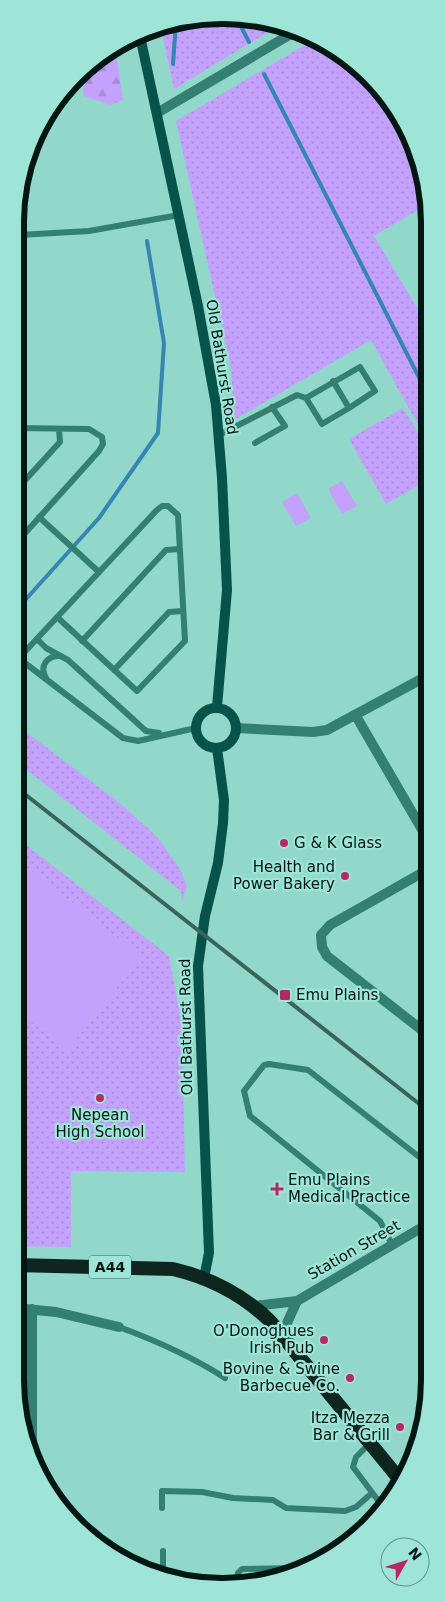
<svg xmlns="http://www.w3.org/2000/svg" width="445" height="1602" font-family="'DejaVu Sans',sans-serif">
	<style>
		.green { fill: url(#green-dots) }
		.forest { fill: url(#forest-firs) }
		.pitch { fill: #c4a1fd }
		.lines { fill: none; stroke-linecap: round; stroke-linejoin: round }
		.stream { stroke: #3685b3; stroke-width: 4 }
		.service { stroke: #347f72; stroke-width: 6 }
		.minor { stroke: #347f72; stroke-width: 10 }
		.secondary { stroke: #085349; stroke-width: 10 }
		.trunk { stroke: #0e2520; stroke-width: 14 }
		.rail { stroke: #39635b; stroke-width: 4 }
		.poi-dot { fill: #b52a64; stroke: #9ee5d7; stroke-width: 2 }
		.labels { text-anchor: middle; stroke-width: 4.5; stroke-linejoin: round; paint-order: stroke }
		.shield { fill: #9ee5d7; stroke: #2f554e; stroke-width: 1 }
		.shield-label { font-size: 14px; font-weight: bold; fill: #001713 }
		.street-label { font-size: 15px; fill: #001713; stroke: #9ee5d7 }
		.poi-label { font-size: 15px; fill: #001713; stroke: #9ee5d7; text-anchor: end }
		.rim { fill: none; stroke: #001713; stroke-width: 6 }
	</style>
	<defs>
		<pattern id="green-dots" width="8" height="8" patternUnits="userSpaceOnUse" patternTransform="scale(1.25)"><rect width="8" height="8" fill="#c4a1fd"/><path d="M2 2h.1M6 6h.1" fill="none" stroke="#a78ad8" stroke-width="1.8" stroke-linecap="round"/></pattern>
		<pattern id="forest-firs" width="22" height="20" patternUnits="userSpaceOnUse" patternTransform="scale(1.25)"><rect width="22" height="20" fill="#c4a1fd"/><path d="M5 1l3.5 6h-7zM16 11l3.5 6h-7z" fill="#a78ad8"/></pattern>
	</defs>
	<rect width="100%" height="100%" fill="#91d8ca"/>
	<path class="green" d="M182,19H263L280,25L174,89L161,28Z
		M315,39C347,50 397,101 409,133C417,153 422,175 428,196V204L374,236L428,326V443L371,340L234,420L231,368L176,121Z
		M403,408L428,450V480L386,504L349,439Z
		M17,725L117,801L149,829L161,842L181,871L187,886L182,901L181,891L17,762Z
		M17,838L169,956L182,1025L185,1172L71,1171V1247L15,1246L16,1010L68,1050L141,956L17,860Z"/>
	<path class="forest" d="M115,47L123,100L111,105L84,96L82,75L107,50Z"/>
	<path class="pitch" d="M342,481L357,506L342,514L328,489Z
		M297,493L311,518L296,526L282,502Z
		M17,860L141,956L68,1050L16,1010Z"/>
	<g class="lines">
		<path class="stream" d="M237,19L249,42
			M173,64L176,22
			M264,74L428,395
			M18,608L99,518L158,433L164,343L147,241"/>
		<path class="service" d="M19,235L89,231L179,215
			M333,381L349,408L375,391L360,367L306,398L322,424L349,408
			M219,435L297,395L306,398
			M255,443L285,426L272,407
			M18,488L60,442L59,429
			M39,517L99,572
			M18,541L99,451L103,444L102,437L89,429L18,428
			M37,639L46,648L68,660L146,731L159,733
			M82,641L166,550L180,549
			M17,657L123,738L138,741L196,728
			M19,658L157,510L162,506H168L178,515L185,641L137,691L57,617
			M114,670L169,612L183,611
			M46,678C39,666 47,655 61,656
			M392,1245L380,1221L250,1116L244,1091L264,1065L269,1064L308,1070L427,1163
			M119,1327C157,1341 191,1356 225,1378
			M370,1443L356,1457L353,1467L383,1507
			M162,1508V1491L202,1492L233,1498L273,1500L286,1508L345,1511L356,1507L372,1493
			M163,1574V1551
			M236,1584L238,1573L242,1569L300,1568"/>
		<path class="minor" d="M157,113L296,31
			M356,716L427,838
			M237,728L313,732L327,730L427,676
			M427,1034L327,956L322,947L321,935L330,925L427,870
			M254,1306L297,1301L426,1225
			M15,1308L56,1312L119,1327
			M32,1309V1461
			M282,1334L297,1301"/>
		<path class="secondary" d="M140,36L198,306L216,405L222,478L227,590L217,707
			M196 728a20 20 0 1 1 40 0a20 20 0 1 1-40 0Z
			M204,1278L209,1253L198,966L205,916L218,863L223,823L224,800L217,748"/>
		<path class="trunk" d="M15,1265L173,1269C211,1278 242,1294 270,1321L401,1481"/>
		<path class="rail" d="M17,788L427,1110"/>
	</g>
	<g class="poi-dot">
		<circle cx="284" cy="843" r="5"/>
		<circle cx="345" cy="876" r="5"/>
		<rect x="279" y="989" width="12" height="12" rx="2.5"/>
		<circle cx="100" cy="1098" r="5"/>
		<path d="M274.5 1181.5h5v5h5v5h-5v5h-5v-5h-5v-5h5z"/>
		<circle cx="324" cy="1340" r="5"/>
		<circle cx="350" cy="1378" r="5"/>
		<circle cx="400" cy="1427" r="5"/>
	</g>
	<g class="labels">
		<rect class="shield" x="89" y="1255.5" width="42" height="23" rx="4"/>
		<g class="shield-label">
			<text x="110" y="1272">A44</text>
		</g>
		<g class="street-label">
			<text transform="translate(222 367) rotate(81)" y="5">Old Bathurst Road</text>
			<text transform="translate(186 1027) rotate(-91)" y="5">Old Bathurst Road</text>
			<text transform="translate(354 1250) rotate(-30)" y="5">Station Street</text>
		</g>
		<g class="poi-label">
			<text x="294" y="848" text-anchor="start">G &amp; K Glass</text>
			<text x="335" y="872">Health and<tspan x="335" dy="17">Power Bakery</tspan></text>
			<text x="296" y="1000" text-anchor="start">Emu Plains</text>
			<text x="100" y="1120" text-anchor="middle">Nepean<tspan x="100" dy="17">High School</tspan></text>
			<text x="288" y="1185" text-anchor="start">Emu Plains<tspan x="288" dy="17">Medical Practice</tspan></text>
			<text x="314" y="1336">O'Donoghues<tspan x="314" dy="17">Irish Pub</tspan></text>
			<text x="340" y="1374">Bovine &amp; Swine<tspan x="340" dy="17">Barbecue Co.</tspan></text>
			<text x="390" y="1423">Itza Mezza<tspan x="390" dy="17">Bar &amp; Grill</tspan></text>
		</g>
	</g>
	<path d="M0 0H445V1602H0ZM222 24H223A198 198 0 0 1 421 222V1380A198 198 0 0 1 223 1578H222A198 198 0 0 1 24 1380V222A198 198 0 0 1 222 24Z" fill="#9ee5d7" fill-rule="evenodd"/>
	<path class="rim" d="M222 24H223A198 198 0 0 1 421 222V1380A198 198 0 0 1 223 1578H222A198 198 0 0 1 24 1380V222A198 198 0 0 1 222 24Z"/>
	<g transform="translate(405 1562) rotate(51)"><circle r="24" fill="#9ee5d7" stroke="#5f9389"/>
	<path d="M0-4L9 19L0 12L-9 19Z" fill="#b52a64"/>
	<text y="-8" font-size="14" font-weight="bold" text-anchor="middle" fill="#001713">N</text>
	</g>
</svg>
